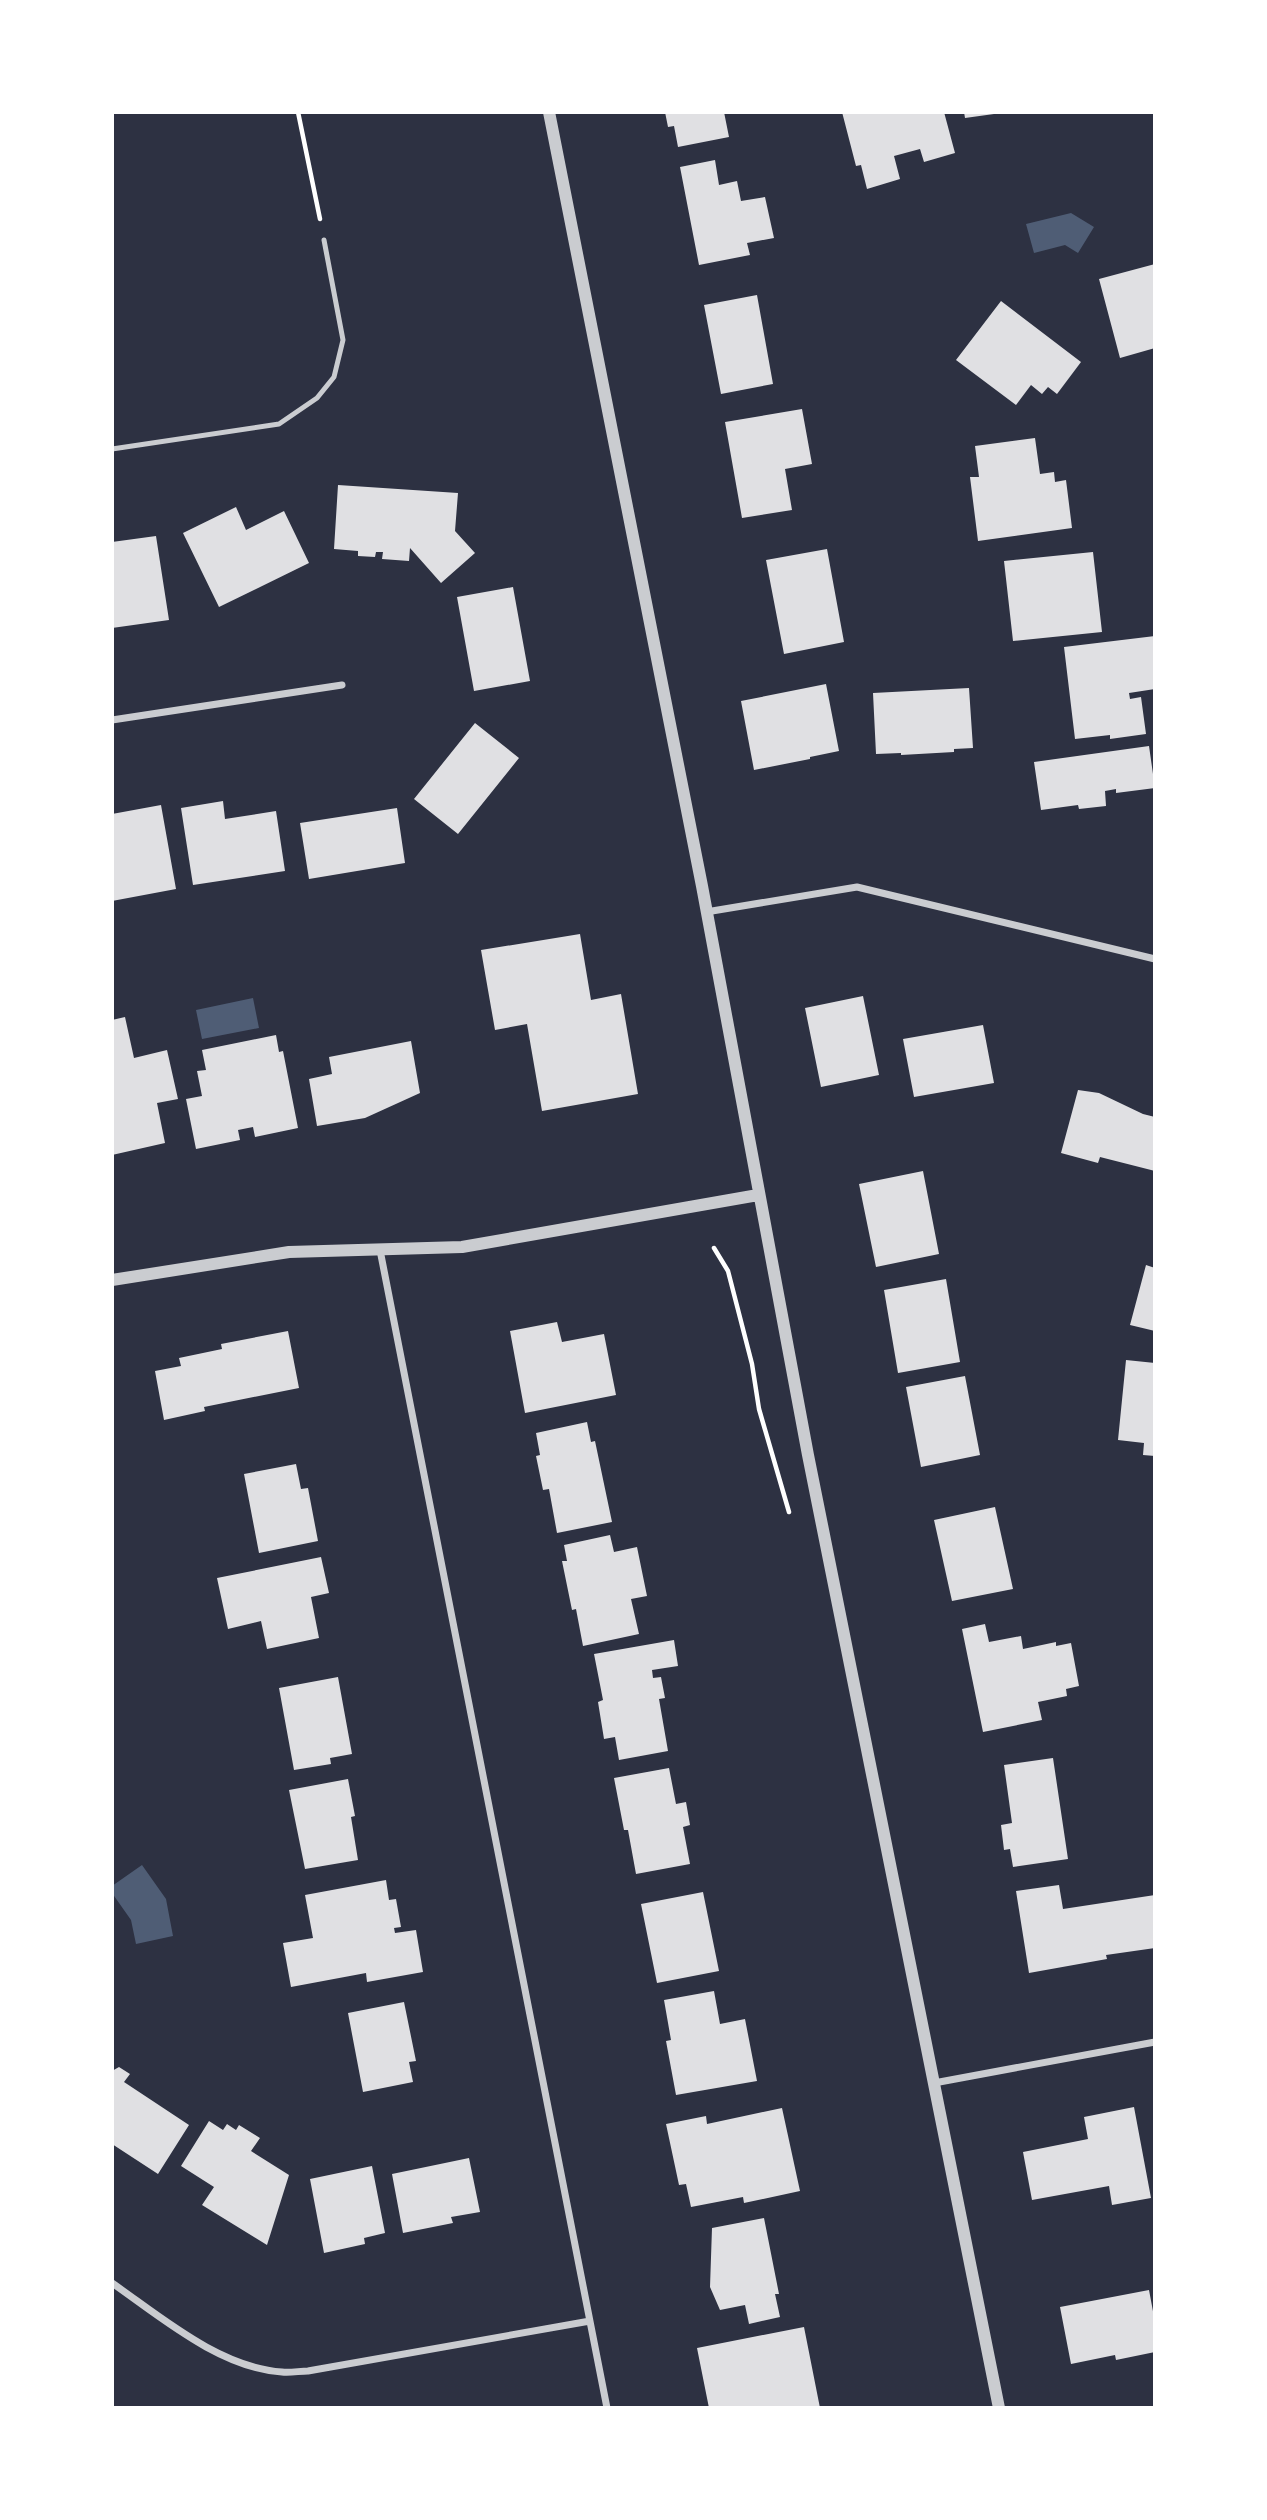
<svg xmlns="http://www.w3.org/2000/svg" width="1267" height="2520" font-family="'Titillium Web',sans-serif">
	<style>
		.water { fill: #4f5d75 }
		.building { fill: #e0e0e3 }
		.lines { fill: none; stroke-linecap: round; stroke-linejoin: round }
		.path { stroke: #fff; stroke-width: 4.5 }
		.service { stroke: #caccd0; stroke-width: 5 }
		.minor { stroke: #caccd0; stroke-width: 7 }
		.tertiary { stroke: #caccd0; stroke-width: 12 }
	</style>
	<rect width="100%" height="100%" fill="#2d3142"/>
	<path class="water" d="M1071,213L1094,227L1078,253L1065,245L1034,253L1026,224Z
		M253,998L259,1028L202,1039L196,1010Z
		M142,1865L166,1899L173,1936L136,1944L131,1920L112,1893V1886Z"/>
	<path class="building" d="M665,112H724L729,137L678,147L674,126L668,127Z
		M842,112H944L955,153L924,162L920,149L894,156L900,179L867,189L861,165L856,166Z
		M964,112H993L994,114L965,118Z
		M715,160L719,185L737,181L741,201L765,197L774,238L747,243L750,255L699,265L680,167Z
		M1155,264V348L1120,358L1099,279Z
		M757,295L773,384L721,394L704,305Z
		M1001,301L1081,362L1057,394L1048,387L1042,394L1031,385L1016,405L956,360Z
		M802,409L812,464L785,469L792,510L742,518L725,422Z
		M1035,438L1040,474L1054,472L1055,482L1066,480L1072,528L978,541L970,477H979L975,446Z
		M338,485L458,493L455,531L475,553L441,583L410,548L409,561L382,559L383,552H376L375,557L358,556V551L334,549Z
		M236,507L246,530L284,511L309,563L219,607L183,533Z
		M156,536L169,620L112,628V542Z
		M827,549L844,642L784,654L766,560Z
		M1093,552L1102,632L1013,641L1004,561Z
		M513,587L530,681L474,691L457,597Z
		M1155,636V689L1129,693L1130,699L1141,697L1146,734L1110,739V735L1075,739L1064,647Z
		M826,684L839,751L810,757V759L754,770L741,701Z
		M969,688L973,748L954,749V752L901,755V753L876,754L873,693Z
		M475,723L519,758L458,834L414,799Z
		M1149,746L1155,788L1116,793V789L1105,791L1106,806L1079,809L1078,805L1041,810L1034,762Z
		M223,801L225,819L276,811L285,871L193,885L181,808Z
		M161,805L176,889L112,901V814Z
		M397,808L405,863L309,879L300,823Z
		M580,934L591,1000L621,994L638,1094L542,1111L527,1024L495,1030L481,950Z
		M863,996L879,1075L821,1087L805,1008Z
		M125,1017L134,1058L167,1050L178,1099L157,1103L165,1143L112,1155V1020Z
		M983,1025L994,1083L914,1097L903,1039Z
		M276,1035L279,1052L283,1051L298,1128L255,1137L253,1127L238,1130L240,1140L196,1149L186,1099L202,1096L197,1071L206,1070L202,1050Z
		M411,1041L420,1093L365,1118L317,1126L309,1079L332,1074L329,1057Z
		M1078,1090L1099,1093L1143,1114L1155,1117V1171L1100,1157L1098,1163L1061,1153Z
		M923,1171L939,1254L876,1267L859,1184Z
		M1146,1265L1155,1268V1331L1130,1325Z
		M946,1279L960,1362L898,1373L884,1290Z
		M557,1322L562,1342L604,1334L616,1395L525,1413L510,1331Z
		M288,1331L299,1388L204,1407L205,1411L164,1420L155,1371L181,1366L179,1358L222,1349L221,1344Z
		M1126,1360L1155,1363V1456L1143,1455L1144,1443L1118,1440Z
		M965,1376L980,1455L921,1467L906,1387Z
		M587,1422L591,1442L595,1441L612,1522L557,1533L549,1489L543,1490L536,1456L540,1455L536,1433Z
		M296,1464L301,1489L308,1488L318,1541L259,1553L244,1474Z
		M995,1507L1013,1589L952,1601L934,1520Z
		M610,1535L614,1552L637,1547L647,1596L631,1599L639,1634L583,1646L576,1609L572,1610L562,1561H567L564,1545Z
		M321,1557L329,1593L311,1597L319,1638L267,1649L261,1621L228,1629L217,1578Z
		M985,1624L989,1642L1021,1636L1023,1649L1056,1642V1646L1071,1643L1079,1686L1066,1689L1067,1696L1038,1702L1042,1720L983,1732L962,1629Z
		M674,1640L678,1666L652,1670L653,1678L661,1677L665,1698L659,1699L668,1751L619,1760L615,1737L604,1739L598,1702L603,1700L594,1654Z
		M338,1677L352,1754L330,1758L331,1764L294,1770L279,1688Z
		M1053,1758L1068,1859L1013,1867L1010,1849L1004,1850L1001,1825L1012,1823L1004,1765Z
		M669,1768L676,1804L686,1802L690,1825L683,1827L690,1864L636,1874L628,1830H624L614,1778Z
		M348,1779L355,1816L351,1817L358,1860L305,1869L289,1790Z
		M386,1880L389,1900L396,1899L401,1927L394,1928L395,1933L416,1930L423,1972L367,1982L366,1973L291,1987L283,1943L313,1938L305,1895Z
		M1059,1885L1063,1909L1155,1895V1948L1106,1955L1107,1959L1029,1973L1016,1891Z
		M703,1892L719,1971L657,1983L641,1904Z
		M714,1991L720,2024L745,2019L757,2081L676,2095L666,2041L671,2040L664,2000Z
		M404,2002L416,2061L409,2062L413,2082L363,2092L348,2013Z
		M119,2067L130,2074L124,2082L189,2125L158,2174L112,2144V2071Z
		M1134,2107L1151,2198L1112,2205L1109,2186L1032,2200L1023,2152L1088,2139L1084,2117Z
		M782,2108L800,2191L744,2203L743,2197L691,2207L686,2184L679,2185L666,2124L706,2116L707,2124Z
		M209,2121L223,2130L227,2124L236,2130L239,2125L260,2138L251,2151L289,2175L267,2245L202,2205L214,2187L181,2166Z
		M469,2158L480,2212L451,2217L453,2223L403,2233L392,2174Z
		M372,2166L385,2233L364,2238L365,2244L324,2253L310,2179Z
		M764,2218L779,2294H775L780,2317L749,2324L745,2305L720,2310L710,2287L712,2228Z
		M1149,2290L1155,2322V2352L1116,2360L1115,2355L1071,2364L1060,2307Z
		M804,2327L820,2408H709L697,2348Z"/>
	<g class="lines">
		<path class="path" d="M298,112L320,219
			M714,1248L728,1271L752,1364L759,1409L789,1512"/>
		<path class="service" d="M112,449L279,424L317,398L334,377L343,340L324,240"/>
		<path class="minor" d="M112,720L342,685
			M706,912L857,887L1155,959
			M380,1250L607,2408
			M934,2083L1155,2042
			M112,2283C161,2317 220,2368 282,2372C290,2373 300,2371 308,2371L590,2321"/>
		<path class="tertiary" d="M549,112L702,886L808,1455L999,2408
			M112,1280L289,1252L462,1247L758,1195"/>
	</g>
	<rect width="1267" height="2520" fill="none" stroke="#ffffff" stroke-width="228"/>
</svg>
